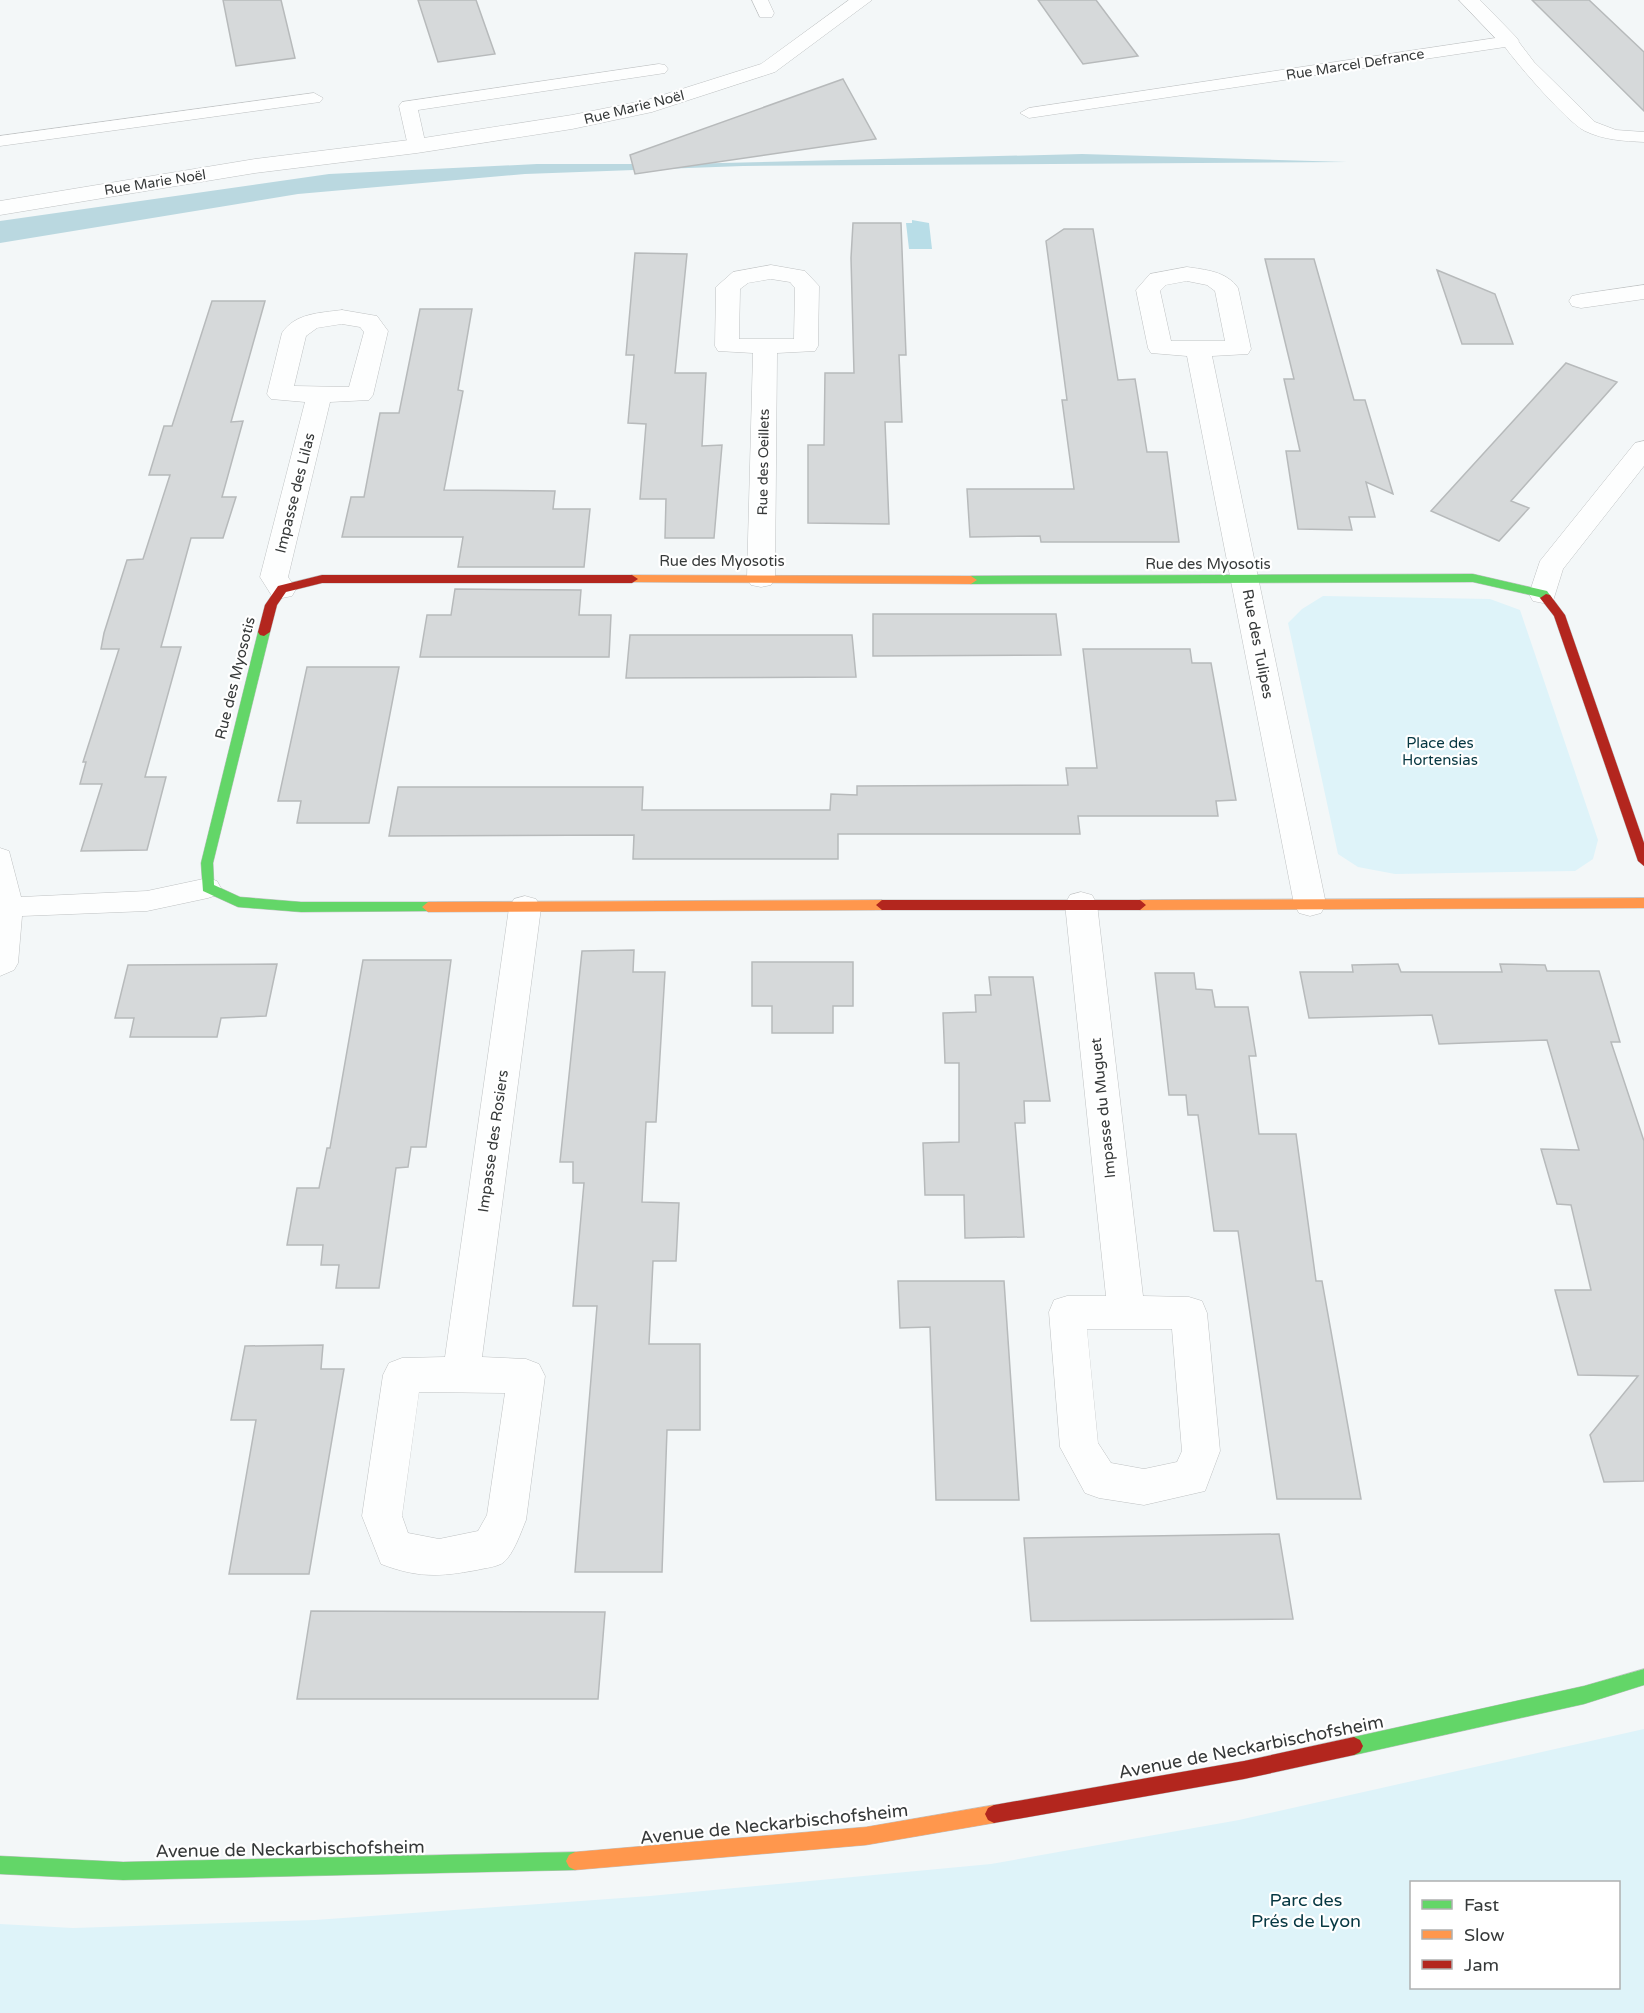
<svg xmlns="http://www.w3.org/2000/svg" width="1644" height="2013" font-family="'Varela Round',sans-serif">
	<style>
		.green { fill: #def3f9; fill-rule: evenodd }
		.forest { fill: #bad8e0 }
		.water { fill: #b8dde7 }
		.building { fill: #d6d9da; stroke: #b7babb; stroke-width: 1.5 }
		.lines { fill: none; stroke-linecap: round; stroke-linejoin: round }
		.lane-casing { stroke: #bfc2c3; stroke-width: 1 }
		.street-casing { stroke: #bfc2c3; stroke-width: 1 }
		.fast-casing { stroke: #bfc2c3; stroke-width: 1 }
		.slow-casing { stroke: #bfc2c3; stroke-width: 1 }
		.jam-casing { stroke: #bfc2c3; stroke-width: 1 }
		.lane { fill: #fdfefe; fill-rule: evenodd }
		.street { fill: #fdfefe; fill-rule: evenodd }
		.fast { fill: #63d668; fill-rule: evenodd }
		.slow { fill: #ff974d; fill-rule: evenodd }
		.jam { fill: #b3261e; fill-rule: evenodd }
		.labels { text-anchor: middle; stroke-width: 4.5; stroke-linejoin: round; paint-order: stroke }
		.far-street-label { font-size: 14px; fill: #363939; stroke: #fff }
		.street-label { font-size: 15px; fill: #363939; stroke: #fff }
		.park-label { font-size: 15px; fill: #063742; stroke: #fff }
		.near-street-label { font-size: 18px; fill: #363939; stroke: #fff }
		.near-park-label { font-size: 18px; fill: #063742; stroke: #fff }
	</style>
	<rect width="100%" height="100%" fill="#f3f7f8"/>
	<path class="green" d="M1323,596L1490,599L1520,610L1598,840L1593,859L1575,871L1395,874L1358,867L1338,854L1288,623L1302,609Z
		M1644,1729V2013H0V1924L73,1928L315,1920L650,1896L991,1864L1239,1820ZM1618,1882V1988H1412V1882Z"/>
	<path class="forest" d="M1082,154L1347,162L743,166L525,174L298,194L0,243V221L329,174L537,164H679Z"/>
	<path class="water" d="M912,220L929,223L932,249H909L906,223H912Z"/>
	<path class="building" d="M223,0H281L295,58L236,66Z
		M418,0H476L495,54L438,62Z
		M1038,0H1096L1138,56L1083,64Z
		M1532,0H1589L1644,52V111Z
		M843,79L876,139L635,174L630,155Z
		M853,223H901L906,355H899L902,422H885L889,524L808,523V445H824L825,373H854L851,258Z
		M1064,229H1093L1118,380L1135,379L1147,452H1167L1179,542H1041L1040,536L970,537L967,489H1074L1062,400H1067L1046,241Z
		M635,253L687,254L675,373H706L702,446L722,445L714,538H665L666,499H640L646,424L628,423L634,355H626Z
		M1265,259H1314L1354,400H1365L1393,494L1366,482L1375,517H1349L1352,530L1298,529L1286,451H1300L1284,379H1294Z
		M1437,270L1495,294L1513,344H1462Z
		M212,301H265L231,422L243,421L222,497H236L223,538H191L161,647H181L145,777H166L147,850L81,851L102,784H80L86,762H83L119,649H101L104,633L127,560L143,559L170,475H149L164,426H172Z
		M420,309H472L458,390L463,391L444,490L555,491L553,509H590L584,567H458L463,537H342L351,497H364L380,413H399Z
		M1566,363L1617,382L1511,501L1529,508L1499,541L1431,511Z
		M455,589L581,590L579,615H611L609,657H420L427,615H451Z
		M873,614H1056L1061,655L873,656Z
		M630,635H852L856,677L626,678Z
		M1083,649H1190L1192,663H1211L1236,800L1216,801L1218,816H1078L1080,834H838V859H633L634,835L389,836L398,787H643L642,810H830L831,794L857,795V786L1068,785L1066,768H1097Z
		M307,667H399L369,823H297L301,801H278Z
		M634,950L633,972H665L656,1122H646L642,1202L679,1203L676,1261H653L649,1344H700V1430H667L662,1572H575L597,1306H573L584,1183H573V1162H560L582,951Z
		M363,960H451L426,1147H411L408,1167L396,1168L379,1288H336L339,1265H321L323,1245H287L297,1188H319L327,1148H330Z
		M752,962H853V1006H833V1033H772V1006H752Z
		M277,964L266,1016L221,1018L217,1037H130L134,1018H115L128,965Z
		M1398,964L1401,972H1502L1500,964L1545,965L1547,971H1599L1620,1042H1611L1644,1141V1481L1604,1482L1590,1435L1638,1376L1578,1375L1555,1290H1591L1571,1205L1557,1204L1541,1149L1579,1150L1547,1040L1439,1044L1432,1015L1309,1018L1300,972H1353L1352,965Z
		M1155,973H1194L1196,989L1212,990L1215,1007H1248L1256,1056H1249L1259,1134H1296L1316,1281H1322L1361,1499H1277L1238,1231H1214L1198,1115H1188L1186,1095H1169Z
		M989,977H1033L1050,1101H1024L1025,1123H1015L1024,1237L965,1238L964,1195H925L923,1143L959,1142V1063H945L943,1013L976,1012L975,995H991Z
		M898,1281H1004L1019,1500H936L930,1327L900,1328Z
		M323,1345L321,1369H344L309,1574H229L256,1420H231L245,1346Z
		M1279,1534L1293,1619L1031,1621L1024,1538Z
		M311,1611L605,1612L598,1699H297Z"/>
	<g class="lines">
		<g class="lane-casing">
			<path id="lane" d="M752,0H768L774,13L772,17H760Z
				M1509,36L1515,37L1534,62L1595,122L1616,130L1644,132V142C1623,141 1604,140 1585,131C1567,122 1518,65 1505,47L1029,118L1020,113L1029,108Z
				M659,64L665,65L668,69L665,73L418,110L426,146L417,151L408,146L399,106L402,102Z
				M314,93L323,98L320,102L0,146V136Z
				M0,848L9,851L21,897L147,891L208,878L217,881L221,888L217,895L208,898L147,911L22,916L18,963L14,970L0,976Z"/>
		</g>
		<g class="street-casing">
			<path id="street" d="M849,0H872L775,72L652,112L572,129L417,153L255,173L0,215V201L255,159L417,139L572,115L647,100L761,64Z
				M1459,0H1480L1516,37L1519,41L1516,45H1502Z
				M771,265L805,271L819,286L818,346L815,351L777,353L775,578L771,585L761,587L751,585L747,578L753,353L718,351L715,346L716,287L733,272ZM771,279L790,282L795,288L794,339H739L740,289L748,283Z
				M1187,267C1206,270 1226,271 1238,288L1251,349L1248,354L1212,356L1326,904L1321,913L1310,916L1299,913L1294,904L1187,356L1151,353L1148,348L1136,290L1150,274ZM1187,281L1207,285L1215,291L1225,341H1171L1160,291L1166,285Z
				M1644,285V299L1581,308L1572,306L1569,301L1572,296L1581,294Z
				M342,310L377,316L388,331L373,395L369,400L330,402L288,577L296,589L292,596L282,598L272,596L260,577L305,402L271,399L267,394L282,333C295,313 320,313 342,310ZM342,324L360,327L364,332L349,387L294,386L306,336L317,328Z
				M1644,441V466L1563,569L1553,601L1543,603L1533,601L1529,594L1540,561L1635,443Z
				M1081,892L1092,895L1097,904L1143,1296L1189,1297L1202,1301L1207,1313L1220,1451L1205,1491L1144,1505L1099,1498L1085,1493L1060,1447L1049,1312L1054,1300L1067,1296H1106L1065,904L1070,895ZM1087,1329H1172L1182,1451L1177,1462L1144,1469L1111,1463L1098,1443Z
				M525,896L536,899L541,908L482,1357L526,1359L539,1364L545,1376L526,1520C521,1532 514,1553 504,1562C498,1567 485,1568 477,1570C439,1577 418,1578 381,1564L362,1516L383,1375L389,1363L402,1358L445,1357L509,908L514,899ZM419,1392L505,1393L487,1515L478,1531L439,1539L408,1533L402,1516Z"/>
		</g>
		<g class="fast-casing">
			<path id="fast" d="M1473,574L1547,591L1552,598L1546,602L1539,597L1473,582L971,584L965,580L971,576Z
				M264,628L270,632L213,863L214,885L240,897L301,902H428L434,907L433,911L301,912L238,907L203,891L201,863L258,632Z
				M1644,1669V1685L1584,1704L1354,1755L1348,1752L1345,1746L1348,1740L1354,1737L1584,1686Z
				M575,1852L581,1855L584,1861L581,1867L575,1870L123,1880L0,1874V1856L123,1862Z"/>
		</g>
		<g class="slow-casing">
			<path id="slow" d="M632,575L971,576L977,580L971,584L628,582L626,579Z
				M1644,898V908L1140,910L1134,905L1140,900Z
				M882,900L888,905L882,910L428,912L422,907L428,902Z
				M994,1805L1000,1808L1003,1814L1000,1820L994,1823L866,1845L575,1870L569,1867L566,1861L569,1855L575,1852L866,1827Z"/>
		</g>
		<g class="jam-casing">
			<path id="jam" d="M322,575H632L638,579L632,583H322L286,592L277,605L270,632L264,636L260,635L258,632L265,605L278,586Z
				M1546,594L1550,595L1565,615L1644,843V866L1638,861L1554,616L1540,598Z
				M882,900H1140L1146,905L1140,910H882L876,905Z
				M1354,1737L1360,1740L1363,1746L1360,1752L1354,1755L1244,1779L994,1823L988,1820L985,1814L988,1808L994,1805L1244,1761Z"/>
		</g>
		<use href="#lane" class="lane"/>
		<use href="#street" class="street"/>
		<use href="#fast" class="fast"/>
		<use href="#slow" class="slow"/>
		<use href="#jam" class="jam"/>
	</g>
	<g class="labels">
		<g class="far-street-label">
			<text transform="translate(1355 64) rotate(-9)" y="5">Rue Marcel Defrance</text>
			<text transform="translate(634 107) rotate(-14)" y="5">Rue Marie Noël</text>
			<text transform="translate(155 182) rotate(-9)" y="5">Rue Marie Noël</text>
			<text transform="translate(763 462) rotate(-89)" y="5">Rue des Oeillets</text>
		</g>
		<g class="street-label">
			<text transform="translate(295 493) rotate(-76)" y="5">Impasse des Lilas</text>
			<text x="722" y="566">Rue des Myosotis</text>
			<text x="1208" y="569">Rue des Myosotis</text>
			<text transform="translate(1258 644) rotate(79)" y="5">Rue des Tulipes</text>
			<text transform="translate(235 678) rotate(-76)" y="5">Rue des Myosotis</text>
			<text transform="translate(1103 1108) rotate(-96)" y="5">Impasse du Muguet</text>
			<text transform="translate(493 1141) rotate(-82)" y="5">Impasse des Rosiers</text>
		</g>
		<g class="park-label">
			<text x="1440" y="748">Place des<tspan x="1440" dy="17">Hortensias</tspan></text>
		</g>
		<g class="near-street-label">
			<text transform="translate(1251 1747) rotate(-11)" y="6">Avenue de Neckarbischofsheim</text>
			<text transform="translate(774 1824) rotate(-6)" y="6">Avenue de Neckarbischofsheim</text>
			<text transform="translate(290 1849) rotate(-1)" y="6">Avenue de Neckarbischofsheim</text>
		</g>
		<g class="near-park-label">
			<text x="1306" y="1906">Parc des<tspan x="1306" dy="21">Prés de Lyon</tspan></text>
		</g>
	</g>
	<rect x="1410" y="1881" width="210" height="108" fill="#ffffff" stroke="#afb0b0" stroke-width="1.5"/>
	<rect x="1422" y="1900" width="30" height="9" fill="#63d668" stroke="#afb0b0" stroke-width="1.5"/>
	<text x="1464" y="1911" font-size="18" fill="#363939">Fast</text>
	<rect x="1422" y="1930" width="30" height="9" fill="#ff974d" stroke="#afb0b0" stroke-width="1.5"/>
	<text x="1464" y="1941" font-size="18" fill="#363939">Slow</text>
	<rect x="1422" y="1960" width="30" height="9" fill="#b3261e" stroke="#afb0b0" stroke-width="1.5"/>
	<text x="1464" y="1971" font-size="18" fill="#363939">Jam</text>
</svg>
